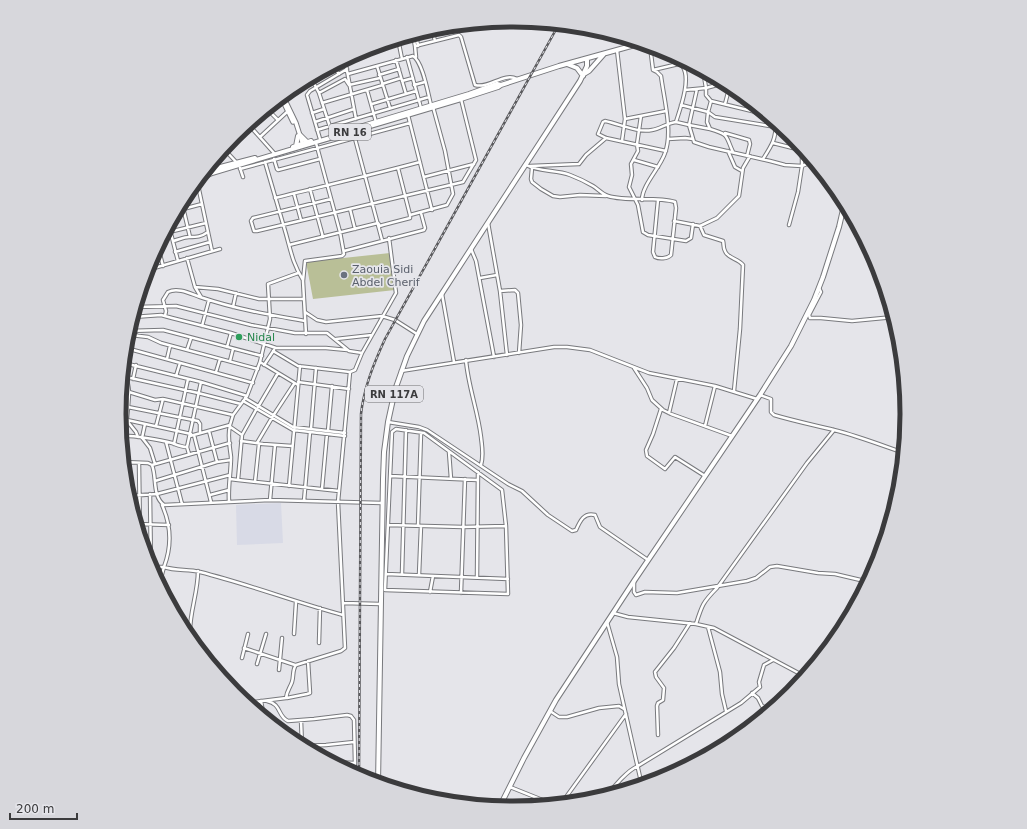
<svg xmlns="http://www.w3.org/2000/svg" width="1027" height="829" font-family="'DejaVu Sans',sans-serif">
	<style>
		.built { fill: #d8dae6 }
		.green { fill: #b9bf97 }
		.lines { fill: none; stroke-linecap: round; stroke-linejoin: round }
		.minor-casing { stroke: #78797d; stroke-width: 4.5 }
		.tertiary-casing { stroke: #78797d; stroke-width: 5.5 }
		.primary-casing { stroke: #78797d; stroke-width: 6 }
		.minor { stroke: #fff; stroke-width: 2.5 }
		.tertiary { stroke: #fff; stroke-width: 3.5 }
		.primary { stroke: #fff; stroke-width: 4 }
		.rail-casing { stroke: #59595c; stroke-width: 2.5 }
		.rail { stroke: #e5e5ea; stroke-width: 1; stroke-dasharray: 3; stroke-linecap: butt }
		.worship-dot { fill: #6b7280; stroke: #e5e5ea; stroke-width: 1.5 }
		.leisure-dot { fill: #2e9e5b; stroke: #e5e5ea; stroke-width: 1.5 }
		.labels { text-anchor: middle; stroke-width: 3.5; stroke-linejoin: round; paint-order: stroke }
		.shield { fill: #e5e5ea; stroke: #6e6e71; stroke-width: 1 }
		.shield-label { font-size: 10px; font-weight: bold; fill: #3b3b3d }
		.worship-label { font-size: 11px; fill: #5b616d; stroke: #e5e5ea; text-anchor: start }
		.leisure-label { font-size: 11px; fill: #27864d; stroke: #e5e5ea; text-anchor: start }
		.rim { fill: none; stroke: #3b3b3d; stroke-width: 5 }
	</style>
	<rect width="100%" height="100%" fill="#e5e5ea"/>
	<path class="built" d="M281,503L283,543L237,545L236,505Z"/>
	<path class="green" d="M390,253L395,290L313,299L306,262Z"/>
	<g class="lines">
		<g class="minor-casing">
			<path id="minor" d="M432,29L435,41
				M416,34L418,46
				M413,35L415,46
				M398,39L402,59
				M617,50L625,119L666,111
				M407,57L421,108
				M416,57L415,46L459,35L461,37L475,85C489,89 504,72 517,79
				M345,60L356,119
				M396,60L406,94
				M377,66L390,108
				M653,70L687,62
				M703,70L706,88L717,85V78
				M348,74L413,56C423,62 428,94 431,105
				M379,75L399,69
				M311,78L319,93L330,127
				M312,80L332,67L334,68L339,74
				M402,81L413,78
				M382,84L401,78
				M414,85L425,82
				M729,88L737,90
				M697,89L689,125L710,129
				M367,90L376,122
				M685,90L706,88V95L711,101L708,112L715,117L776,127
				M319,93L345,79L349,85L380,78
				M711,101L752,111L776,122
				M322,103L383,85
				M372,104L416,91
				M725,104L730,85
				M681,105L708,112L707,122L710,129C730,135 725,135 733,152
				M267,109L278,120
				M752,111L754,104
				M312,113L324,109
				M641,116L637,144L638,151L631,164L632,175L629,187L638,205L643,232L648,235L686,241L691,238L693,224
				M315,122L354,109
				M676,122L689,125L694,142L709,147L770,161L785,165L802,166L814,161
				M410,123L432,210
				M248,124L274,153
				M317,130L429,97
				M353,131L382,240
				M725,133L749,140L750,144L747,156
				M260,137L288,111
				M320,139L307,95L310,91L347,69
				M668,139L685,138L693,139
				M622,141L625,119
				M773,143L805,151
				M224,149L238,164
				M666,151L606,138L598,134L603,122L605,121C620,124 637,133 652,130C660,129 667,123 676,122C680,109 691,80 683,67C679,61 672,65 669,53
				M728,151L735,167L742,171
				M274,159L277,169L278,170L320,159
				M763,159C772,145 776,139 776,122
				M634,160L658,167
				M213,162L216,169
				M265,162C272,186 279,210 286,234C291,252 293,264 303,280
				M526,165C540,172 556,170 570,175C578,178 586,182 593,186C598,189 602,194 608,196C627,202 657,196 675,202L676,208L671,255C667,259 659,259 655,257L653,252L658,200
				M530,166L579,164L586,155L606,138
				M240,168L243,177
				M398,168L410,215
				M532,168L531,179L532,182L541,189L553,196L560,197L580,195L606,196
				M240,169L410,123L408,115
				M424,177L474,164
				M196,182L198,185V180
				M198,185L212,251
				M310,189L323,237
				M294,194L301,220
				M275,198C323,186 372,175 420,162
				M331,199L253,218L251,221L254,231H257L463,182L476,160L461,99
				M642,200C642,185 660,168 665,153C673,132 664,99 661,76L657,72L653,70L650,46
				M182,203L190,237
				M183,209L202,204
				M350,209L355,229
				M674,221L700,226L717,218L739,196L743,168L750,156
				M488,223L500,291L507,355
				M789,225L798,192L802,166V151
				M169,226L178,261
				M700,226L704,235L723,241C724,244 723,248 725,251C727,258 739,259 743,265L740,329L734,391
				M165,233L206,223
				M173,241C178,240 184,237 189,237C197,237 201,237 208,232
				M289,245L378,223L380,226L383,225L410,218V215L447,205L453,194L445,151L433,107
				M158,247L163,266
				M471,249L476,261L494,357
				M344,251L424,230L425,228L421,213
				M175,252L210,242
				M187,258L195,287L218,289L259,299H304L306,334
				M147,270L220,249
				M480,278L497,275
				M195,287L201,297
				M819,288L821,292L809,315L810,318H821L852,321L894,317
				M500,291L515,290L518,293L521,325L519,353
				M442,294L454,362
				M304,299L303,281L305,261L342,256L344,254L340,232L316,143
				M136,307L176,306L251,325L295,333H327L349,351L362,353
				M233,307L236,293
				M135,310L136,335
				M305,312L317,320L326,322L382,316L395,320L417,334
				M165,316L166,311L163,300L168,292C178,287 191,294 200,297C235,309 270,315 305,321
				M133,317L161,315L172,318L231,333L276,348H326L347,350
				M202,326L209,300
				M128,331L163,330L262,356
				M127,338L131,335L148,337L161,343L258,369
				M336,339L372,335
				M227,347L231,333
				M126,348L253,383
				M187,350L191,338
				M273,351L298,366L350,372L355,370L362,353L396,293L389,238
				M167,359L170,346
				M466,360C468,386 478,411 481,437C482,447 484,455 481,465
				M230,361L233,349
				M260,362L298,385
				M124,363L201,382L187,447L189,454
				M264,365L274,350
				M634,368L647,388L652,400L663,410L671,414L732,436
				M401,371L554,347H567L590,350L649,373L715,386L757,399
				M216,372L220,359
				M176,376L180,363
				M126,377L198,393L241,404
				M133,379L136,365
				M201,382L247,396
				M298,382L349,389
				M129,392L155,400L163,399L233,415
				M121,395L129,394
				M760,395L771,399V412L774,415C794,421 814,425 834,430C858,436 881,445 904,453
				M245,398L293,427L345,433
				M243,401L293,430L345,436
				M120,407H128L198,421L200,424V433
				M258,407L278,373
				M661,409L653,434L646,450L647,456L665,469L675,457L705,476
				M669,413L677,379
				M120,420H127L191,434
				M128,422L136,432L138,437
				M388,422L419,427L427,430L508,484L522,491L548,515L572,531L576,530C580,521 584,512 595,515L600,527L648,560
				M156,426L163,399
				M229,426L242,435
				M705,426L715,386
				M311,429L316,368
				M396,429L424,433L502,490L506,526L508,594L385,590L392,432Z
				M209,431L217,462
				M328,431L332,386
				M194,435L211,502
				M121,436C132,435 161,440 172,443C177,445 181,447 187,447
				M190,436L230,425L233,415L247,396L260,362L270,319L268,284L298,273
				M142,438L145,424
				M143,439L150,448L155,464
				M241,441L263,444L292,446
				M166,442L182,504
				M257,443L273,416L294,384
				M174,444L188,379
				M449,452L451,479
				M124,461C124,439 128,416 129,393C129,383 124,372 124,360
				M124,462L148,463L152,465C157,478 152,496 164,505L270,500L382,503
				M139,463L140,535
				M152,465L230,443
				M390,476L477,480
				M230,479L238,480L242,435L256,410
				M238,480L339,491
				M155,481L217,462L231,460
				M255,482L259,444
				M289,486L300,366
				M322,489L327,434
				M150,494L151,567
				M210,495L229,490
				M128,496L157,494L230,475
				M128,496L129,462
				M270,500L275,445
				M229,501C228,486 231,472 231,457C230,447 227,436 230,426
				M304,501L310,432
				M137,524L169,525
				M388,525L463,527L506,526
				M418,526L421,433
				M150,567H164C172,546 171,525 162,505
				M386,574L508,579
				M402,574L406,430
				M419,575L421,526
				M477,577L478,472
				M634,582V592L636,595L645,592L677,593L747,581L756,578L770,567L777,566L818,573L835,574L869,582
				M159,585L164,567C176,571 188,569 200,572C248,584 295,602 343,615
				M430,592L433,576
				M461,593L465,479
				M343,603L380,604
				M613,613L628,617L696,624L714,628L806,677
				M607,622L617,657L619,684L642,786
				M696,624C702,605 703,602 717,588L807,463L834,430
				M708,627L720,672L722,694L726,711
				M183,630L190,631L194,644
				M190,631C190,611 198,592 198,571
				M294,634L296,602
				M319,643L320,608
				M244,648L295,665
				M242,658L248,634
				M257,664L266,634
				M279,670L282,638
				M219,674L225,676V682
				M752,693L758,698L762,706L772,710
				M287,698L307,694L310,693L308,661
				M261,701L264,718
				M267,701C282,704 277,716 288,721L314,719L347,715L351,716L354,720L355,763L331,762
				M246,703L286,698C287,690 290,688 292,682C294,676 292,670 296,665L341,651L345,648L338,502L350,372
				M550,711L559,717H567L599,708L619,706L624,709
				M301,720L302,746
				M658,735L657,706L658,703L663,700L664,688L656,677L655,672L674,648L690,623
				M301,746L326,745L354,742
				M638,766L741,703L760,687L759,682L764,665L773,660
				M354,775L355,763
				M510,787L555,805
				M607,796C613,787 628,770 638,766
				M561,804L626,714"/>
		</g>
		<g class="tertiary-casing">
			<path id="tertiary" d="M283,96L296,123L303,145
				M281,97L293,122"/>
		</g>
		<g class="primary-casing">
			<path id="primary" d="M567,64L577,68L583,76
				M584,74L589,71L604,54
				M346,131L469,94L497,84L501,85
				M300,135L307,142
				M296,146L298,136
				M293,147L311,141
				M205,171L255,158
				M199,179L212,173L461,99L498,87L501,85L559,66L642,43
				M378,784L383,479L384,452L388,422L395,390L407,356L424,321L580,81L587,66V59
				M499,808L524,758L556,700L634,581L760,395L791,346L814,300L823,277L839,227L845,201"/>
		</g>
		<use href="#minor" class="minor"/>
		<use href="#tertiary" class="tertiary"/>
		<use href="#primary" class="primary"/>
		<g class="rail-casing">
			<path id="rail" d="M359,777L361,414C364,387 374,363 385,339L559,24"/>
		</g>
		<use href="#rail" class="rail"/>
	</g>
	<circle class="worship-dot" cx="344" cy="275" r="4"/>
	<circle class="leisure-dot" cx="239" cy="337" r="4"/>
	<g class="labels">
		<g class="shield">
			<rect x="329" y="124" width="42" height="16" rx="3"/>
			<rect x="365" y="386" width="58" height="16" rx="3"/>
		</g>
		<g class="shield-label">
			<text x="350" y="136">RN 16</text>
			<text x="394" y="398">RN 117A</text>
		</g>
		<g class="worship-label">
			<text x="352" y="273">Zaouia Sidi<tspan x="352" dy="13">Abdel Cherif</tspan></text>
		</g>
		<g class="leisure-label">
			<text x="247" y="341">Nidal</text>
		</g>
	</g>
	<path d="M0 0H1027V829H0ZM126 414a387 387 0 1 1 774 0a387 387 0 1 1-774 0Z" fill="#d7d7dc" fill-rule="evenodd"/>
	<path class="rim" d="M126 414a387 387 0 1 1 774 0a387 387 0 1 1-774 0Z"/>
	<path d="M10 813v6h67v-6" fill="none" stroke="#3b3b3d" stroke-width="2"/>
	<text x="16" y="813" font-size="12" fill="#3b3b3d" stroke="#e5e5ea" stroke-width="3" paint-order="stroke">200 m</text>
</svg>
